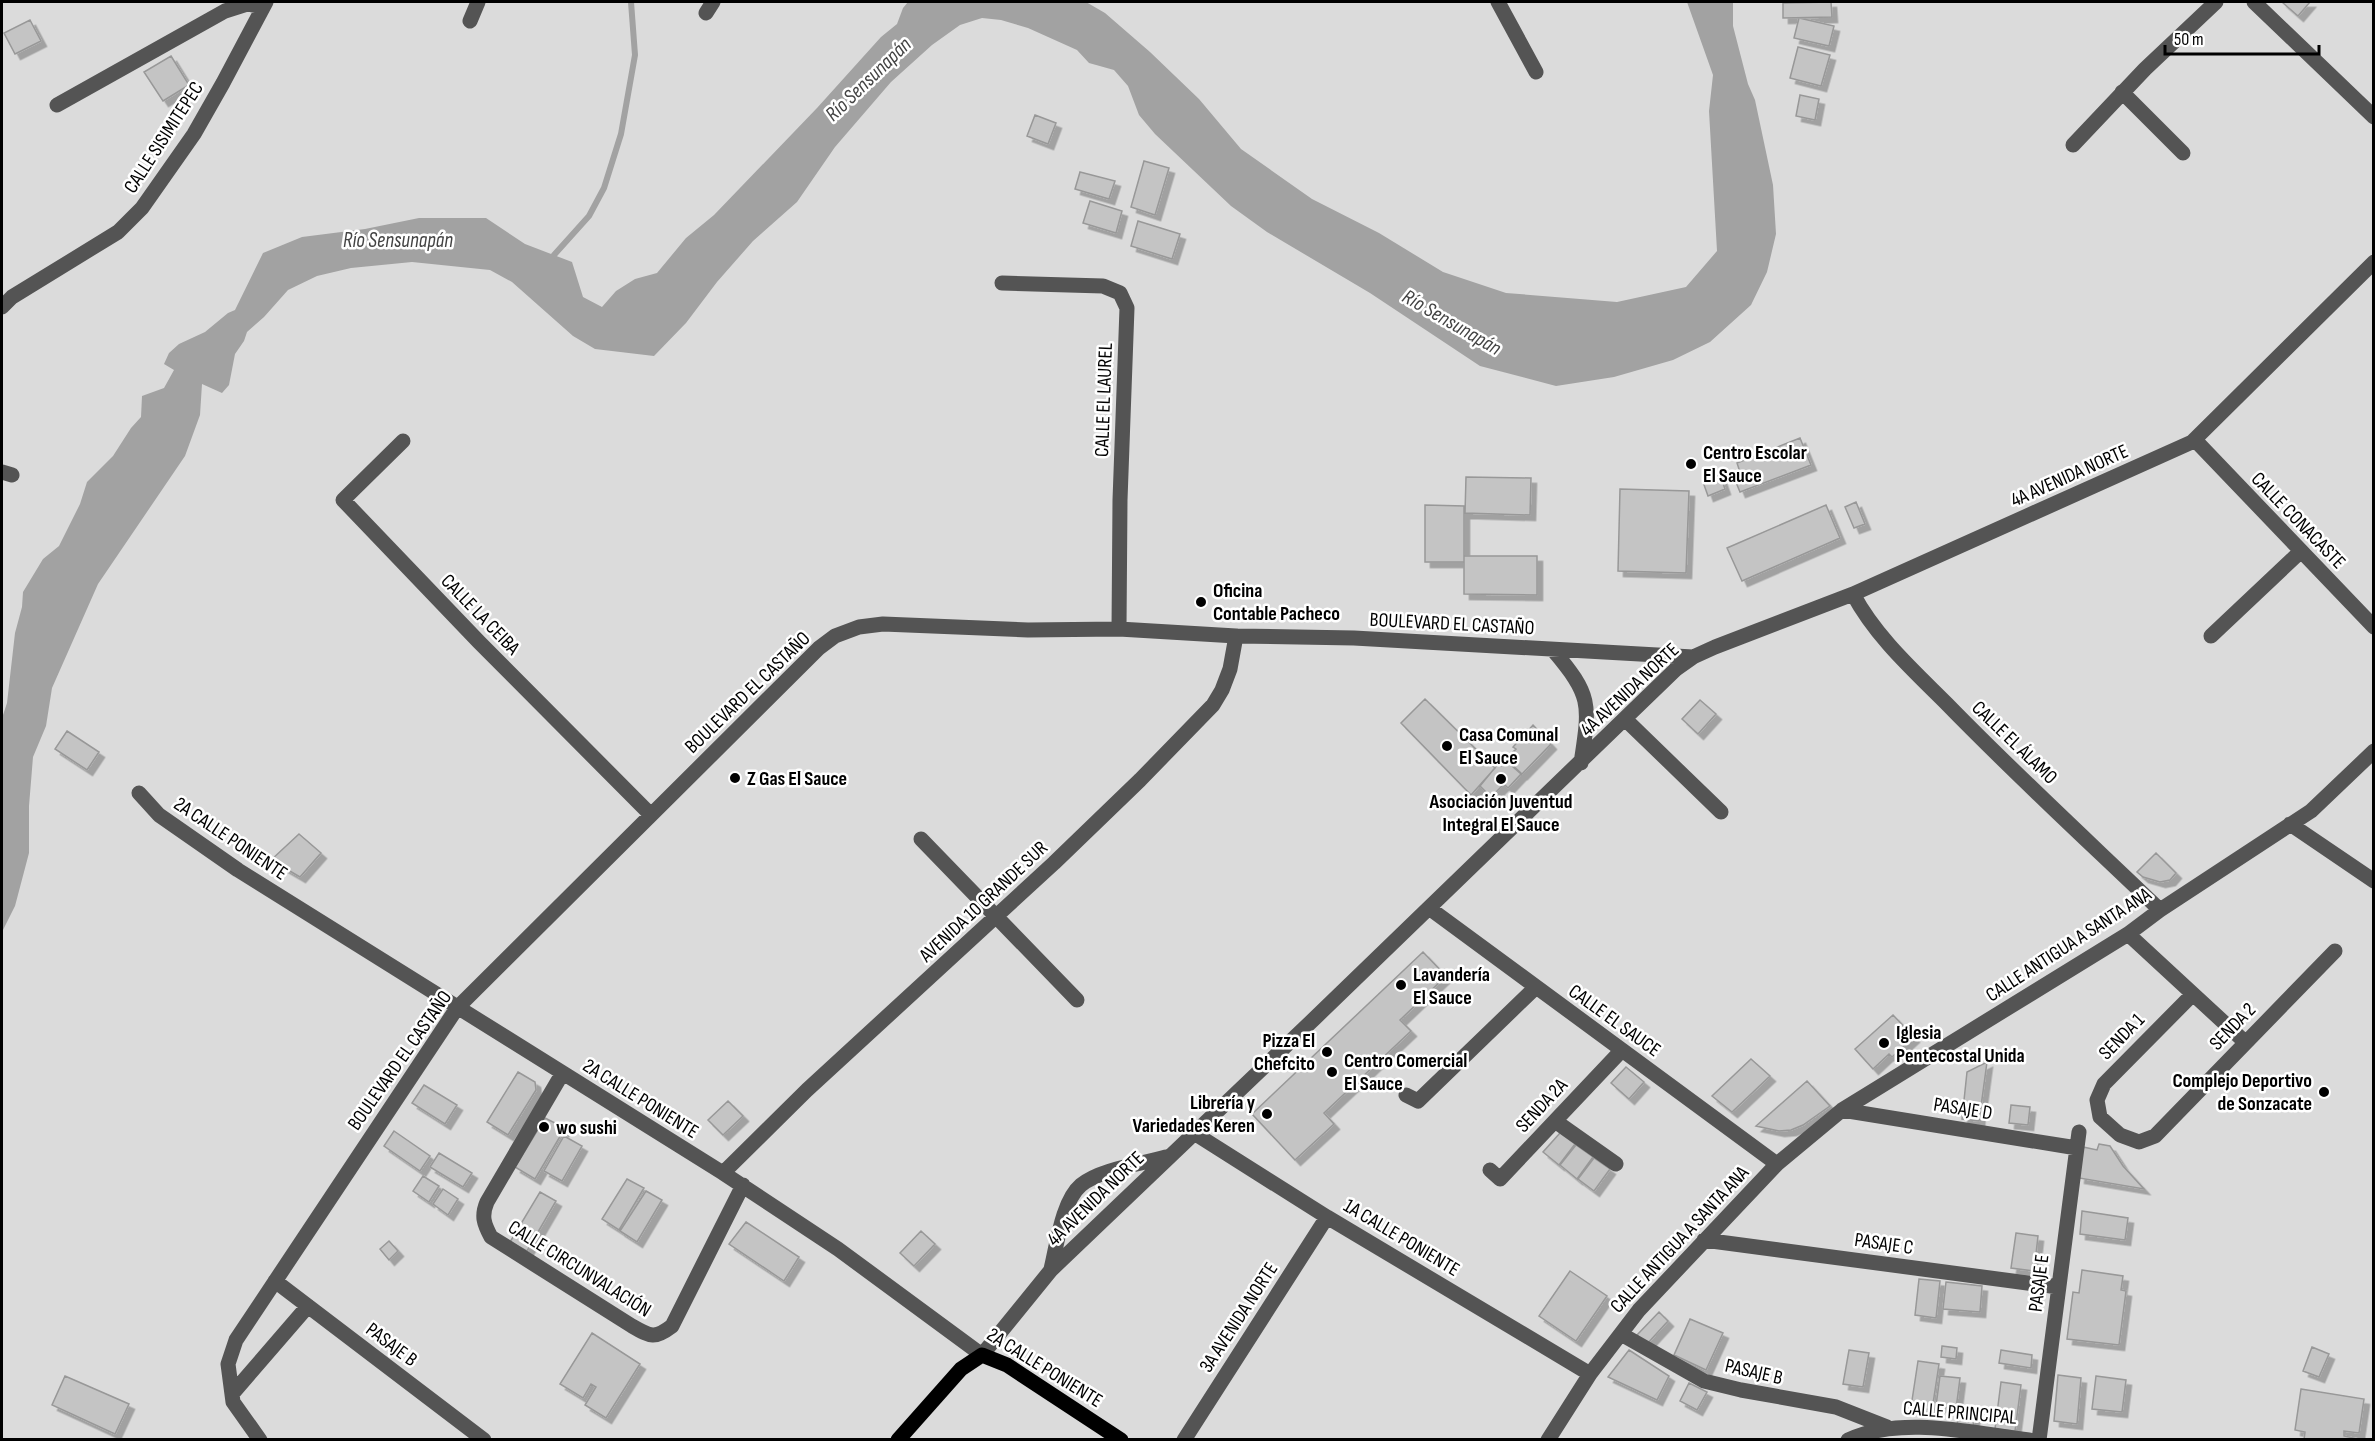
<svg xmlns="http://www.w3.org/2000/svg" width="2375" height="1441" font-family="'Sofia Sans Condensed',sans-serif">
	<style>
		.green { fill: #dbdbdb }
		.water { fill: #a2a2a2 }
		.lines { fill: none; stroke-linecap: round; stroke-linejoin: round }
		.stream { stroke: #a2a2a2; stroke-width: 6 }
		.building { fill: #c4c4c4; stroke: #989898; stroke-width: 1.5; filter: url(#shadow) }
		.minor { stroke: #545454; stroke-width: 15 }
		.major { stroke: #000; stroke-width: 15 }
		.poi-dot { fill: #000; stroke: #fff; stroke-width: 2 }
		.labels { text-anchor: middle; stroke-width: 5; stroke-linejoin: round; paint-order: stroke }
		.street-label { font-size: 20px; fill: #000; stroke: #fff }
		.poi-label { font-size: 20px; font-weight: bold; fill: #000; stroke: #fff; text-anchor: start }
		.water-label { font-size: 21px; font-style: italic; fill: #434343; stroke: #fff }
	</style>
	<defs>
		<filter id="shadow"><feDropShadow dx="5.5" dy="5.5" stdDeviation="0" flood-color="#0004"/></filter>
	</defs>
	<rect width="100%" height="100%" fill="#fff"/>
	<path class="green" d="M2,2H2373V1439H2Z"/>
	<path class="water" d="M908,2H1086L1105,13L1150,52L1199,99L1241,149L1312,199L1379,233L1443,272L1506,293L1617,302L1686,287L1717,251L1709,111L1713,75L1687,2H1733V26L1748,84L1755,100L1773,185L1776,234L1767,272L1751,305L1710,342L1673,360L1614,377L1556,386L1480,366L1370,293L1267,232L1231,206L1155,134L1139,115L1128,86L1114,70L1089,63L1077,50L1028,28L1001,20L982,18L960,25L932,45L891,82L835,147L797,202L753,241L717,282L686,323L654,356L595,349L573,336L512,282L490,270L412,262L351,268L317,276L288,290L264,317L247,332L244,341L235,354L229,385L222,393L202,384L200,415L185,456L98,584L52,688L46,726L33,757L29,806V853L15,906L2,932V718L7,703L15,633L22,607L23,592L43,559L59,546L80,504L87,482L113,456L131,428L141,417L142,396L164,388L174,370L164,364L169,353L179,344L205,332L228,313L235,310L263,253L302,237L365,229L419,218H486L525,244L572,262L583,297L602,307L616,291L635,279L657,273L686,238L714,215L817,108L881,37L897,24L903,8Z"/>
	<g class="lines">
		<path class="stream" d="M554,255L589,216L604,188L621,134L635,55L631,2"/>
	</g>
	<path class="building" d="M1831,2L1832,17L1783,18V3Z
		M2282,2H2310L2298,16Z
		M1799,18L1834,26L1829,46L1794,38Z
		M30,20L41,41L15,54L4,33Z
		M1798,47L1830,55L1821,86L1790,78Z
		M171,56L189,85L163,101L144,72Z
		M1800,95L1819,99L1815,120L1796,116Z
		M1035,115L1056,123L1048,144L1027,136Z
		M1144,161L1169,168L1155,215L1131,207Z
		M1080,172L1115,181L1109,199L1075,189Z
		M1090,201L1122,211L1116,233L1083,223Z
		M1138,221L1180,234L1172,259L1131,246Z
		M1800,438L1811,465L1740,492L1733,475L1740,472L1737,463Z
		M1720,475L1725,489L1708,496L1703,482Z
		M1466,477L1531,478L1530,515L1465,513Z
		M1620,489L1689,491L1686,573L1618,571Z
		M1856,502L1865,524L1854,528L1845,507Z
		M1425,505L1464,506V562H1425Z
		M1826,505L1840,538L1742,581L1727,548Z
		M1464,556H1537V595L1464,594Z
		M1425,699L1495,768L1471,795L1401,723Z
		M1700,700L1716,714L1698,734L1682,719Z
		M1533,725L1551,744L1522,774L1506,759L1516,749L1513,747Z
		M67,731L99,752L87,770L55,749Z
		M1505,760L1521,774L1508,788L1504,784L1491,797L1480,786L1498,764L1501,766Z
		M299,834L321,853L300,877L271,860Z
		M2156,853L2176,873L2170,880L2160,882L2143,877L2137,872Z
		M1423,952L1446,976L1400,1020L1411,1031L1324,1113L1334,1124L1295,1160L1252,1114Z
		M1893,1015L1914,1037L1892,1057L1889,1054L1873,1069L1855,1049Z
		M1751,1059L1770,1076L1732,1112L1712,1096Z
		M1987,1062L1979,1121L1962,1119L1967,1072Z
		M1626,1067L1644,1082L1629,1099L1611,1083Z
		M518,1072L535,1082L536,1090L508,1135L487,1122Z
		M1807,1081L1830,1106L1803,1125L1791,1130L1779,1131L1756,1126Z
		M424,1085L457,1105L445,1124L412,1103Z
		M728,1101L743,1116L723,1135L708,1120Z
		M2011,1105L2030,1107L2028,1125L2009,1123Z
		M545,1118L565,1128L535,1179L515,1167Z
		M394,1131L430,1156L420,1171L384,1146Z
		M1560,1133L1575,1144L1559,1165L1543,1152Z
		M564,1136L582,1146L562,1181L544,1171Z
		M2099,1144L2110,1146L2123,1166L2144,1189L2079,1178L2083,1147L2097,1150Z
		M1576,1145L1593,1157L1577,1179L1560,1165Z
		M439,1153L472,1173L463,1187L430,1167Z
		M1594,1158L1610,1169L1594,1191L1578,1179Z
		M423,1176L439,1186L429,1202L413,1191Z
		M627,1179L644,1188L619,1230L602,1219Z
		M443,1189L458,1199L448,1215L433,1204Z
		M646,1191L662,1200L637,1242L620,1231Z
		M540,1192L556,1201L527,1251L510,1242Z
		M2082,1211L2128,1218L2125,1240L2080,1234Z
		M746,1222L799,1257L784,1281L729,1244Z
		M921,1231L935,1244L914,1266L900,1253Z
		M2016,1233L2038,1236L2034,1271L2011,1268Z
		M389,1241L398,1251L389,1260L380,1249Z
		M2082,1270L2123,1276L2121,1290L2126,1291L2119,1345L2067,1339L2073,1292L2079,1293Z
		M1570,1271L1607,1296L1576,1341L1539,1316Z
		M1919,1279L1940,1281L1936,1318L1915,1315Z
		M1946,1282L1982,1286L1980,1312L1943,1309Z
		M1659,1312L1668,1321L1647,1344L1637,1335Z
		M1690,1319L1723,1333L1706,1370L1674,1355Z
		M592,1333L640,1364L606,1418L585,1405L596,1387L591,1384L583,1398L560,1384Z
		M1942,1346L1957,1348L1956,1359L1941,1357Z
		M2312,1347L2329,1354L2319,1377L2303,1371Z
		M1629,1350L1669,1376L1657,1400L1608,1377Z
		M1849,1350L1869,1353L1863,1387L1843,1384Z
		M2001,1350L2032,1355L2031,1368L1999,1363Z
		M1918,1361L1939,1364L1932,1410L1911,1407Z
		M2058,1375L2081,1378L2077,1424L2054,1421Z
		M65,1376L129,1404L115,1434L52,1405Z
		M1940,1376L1960,1378L1956,1409L1936,1406Z
		M2096,1376L2126,1380L2122,1412L2092,1409Z
		M2001,1382L2021,1385L2015,1431L1995,1429Z
		M1689,1383L1707,1392L1697,1410L1680,1401Z
		M2301,1389L2364,1399L2359,1433L2344,1431V1436L2362,1440H2304L2305,1432L2295,1430Z
		M1960,1407L1975,1410L1973,1427L1957,1425Z"/>
	<g class="lines">
		<path class="minor" d="M1498,2L1536,72
			M2254,2L2374,117
			M706,13L713,2
			M470,21L478,2
			M2122,92L2183,153
			M57,105L225,11L247,4L263,7
			M2073,145L2145,69L2216,2
			M1002,283L1103,286L1120,293L1127,308L1120,500L1119,629
			M2,307L12,297L118,232L142,208L194,134L223,83L266,2
			M2195,440L2374,627
			M403,441L343,500L479,642L651,815
			M2,472L12,475
			M1853,594C1876,637 1913,670 1947,704C2016,775 2089,842 2160,910
			M2211,636L2300,552
			M1553,650C1592,696 1590,704 1581,763
			M1626,720L1721,812
			M139,793L159,815L238,870L723,1173L838,1249L982,1355L1051,1270L1315,1018L1676,669L1693,657L1715,647L1853,594L2192,442L2374,262
			M2290,824L2374,881
			M921,839L1077,1000
			M1429,908L1777,1164
			M2128,934L2245,1042
			M2193,994L2104,1084L2097,1100L2100,1117L2120,1135L2139,1142L2155,1136L2335,951
			M562,1074L487,1202C481,1216 484,1224 491,1237L632,1326C651,1337 655,1339 672,1326L743,1185
			M1406,1095L1418,1101L1536,987
			M1842,1110L2077,1148
			M1555,1121L1616,1164
			M1194,1133L1327,1217L1590,1374
			M1490,1170L1500,1179L1622,1050
			M723,1173L807,1090L1054,863L1140,780L1213,705L1222,690L1230,669L1236,636
			M1704,1240L2058,1287
			M1051,1269C1057,1245 1062,1201 1081,1185C1100,1169 1142,1164 1166,1157
			M275,1281L484,1440
			M1621,1334L1704,1381L1741,1390L1836,1407L1887,1427
			M232,1394L308,1306
			M260,1440L233,1402L228,1364L236,1340L457,1008L819,648L835,636L859,627L883,624L1028,630L1119,629L1236,636L1354,638L1693,657
			M1184,1440L1327,1217
			M1548,1440L1590,1374L1639,1310L1777,1164L1842,1110L2128,934L2160,910L2311,811L2374,751
			M1848,1440C1901,1415 1972,1433 2029,1440
			M2039,1440L2079,1132"/>
		<path class="major" d="M898,1440L961,1369L982,1355L1007,1365L1121,1440"/>
	</g>
	<g class="poi-dot">
		<circle cx="1691" cy="464" r="6"/>
		<circle cx="1201" cy="602" r="6"/>
		<circle cx="1447" cy="746" r="6"/>
		<circle cx="735" cy="778" r="6"/>
		<circle cx="1501" cy="779" r="6"/>
		<circle cx="1401" cy="985" r="6"/>
		<circle cx="1884" cy="1043" r="6"/>
		<circle cx="1327" cy="1052" r="6"/>
		<circle cx="1332" cy="1072" r="6"/>
		<circle cx="2324" cy="1092" r="6"/>
		<circle cx="1267" cy="1114" r="6"/>
		<circle cx="544" cy="1127" r="6"/>
	</g>
	<g class="labels">
		<g class="street-label">
			<text transform="translate(163 137) rotate(-57)" y="7">CALLE SISIMITEPEC</text>
			<text transform="translate(1103 400) rotate(-88)" y="7">CALLE EL LAUREL</text>
			<text transform="translate(2069 475) rotate(-24)" y="7">4A AVENIDA NORTE</text>
			<text transform="translate(2299 520) rotate(46)" y="7">CALLE CONACASTE</text>
			<text transform="translate(481 614) rotate(46)" y="7">CALLE LA CEIBA</text>
			<text transform="translate(1452 623) rotate(3)" y="7">BOULEVARD EL CASTAÑO</text>
			<text transform="translate(1629 689) rotate(-43)" y="7">4A AVENIDA NORTE</text>
			<text transform="translate(747 692) rotate(-44)" y="7">BOULEVARD EL CASTAÑO</text>
			<text transform="translate(2015 742) rotate(44)" y="7">CALLE EL ÁLAMO</text>
			<text transform="translate(231 838) rotate(34)" y="7">2A CALLE PONIENTE</text>
			<text transform="translate(983 901) rotate(-43)" y="7">AVENIDA 10 GRANDE SUR</text>
			<text transform="translate(2068 944) rotate(-33)" y="7">CALLE ANTIGUA A SANTA ANA</text>
			<text transform="translate(1615 1020) rotate(36)" y="7">CALLE EL SAUCE</text>
			<text transform="translate(2232 1026) rotate(-46)" y="7">SENDA 2</text>
			<text transform="translate(2121 1036) rotate(-46)" y="7">SENDA 1</text>
			<text transform="translate(399 1060) rotate(-55)" y="7">BOULEVARD EL CASTAÑO</text>
			<text transform="translate(641 1098) rotate(32)" y="7">2A CALLE PONIENTE</text>
			<text transform="translate(1541 1105) rotate(-47)" y="7">SENDA 2A</text>
			<text transform="translate(1963 1108) rotate(9)" y="7">PASAJE D</text>
			<text transform="translate(1095 1198) rotate(-44)" y="7">4A AVENIDA NORTE</text>
			<text transform="translate(1402 1237) rotate(31)" y="7">1A CALLE PONIENTE</text>
			<text transform="translate(1679 1239) rotate(-47)" y="7">CALLE ANTIGUA A SANTA ANA</text>
			<text transform="translate(1884 1243) rotate(8)" y="7">PASAJE C</text>
			<text transform="translate(580 1268) rotate(32)" y="7">CALLE CIRCUNVALACIÓN</text>
			<text transform="translate(2038 1283) rotate(-83)" y="7">PASAJE E</text>
			<text transform="translate(1238 1317) rotate(-57)" y="7">3A AVENIDA NORTE</text>
			<text transform="translate(392 1344) rotate(37)" y="7">PASAJE B</text>
			<text transform="translate(1045 1367) rotate(32)" y="7">2A CALLE PONIENTE</text>
			<text transform="translate(1754 1371) rotate(13)" y="7">PASAJE B</text>
			<text transform="translate(1960 1412) rotate(5)" y="7">CALLE PRINCIPAL</text>
		</g>
		<g class="poi-label">
			<text x="1703" y="459">Centro Escolar<tspan x="1703" dy="23">El Sauce</tspan></text>
			<text x="1213" y="597">Oficina<tspan x="1213" dy="23">Contable Pacheco</tspan></text>
			<text x="1459" y="741">Casa Comunal<tspan x="1459" dy="23">El Sauce</tspan></text>
			<text x="747" y="785">Z Gas El Sauce</text>
			<text x="1501" y="808" text-anchor="middle">Asociación Juventud<tspan x="1501" dy="23">Integral El Sauce</tspan></text>
			<text x="1413" y="981">Lavandería<tspan x="1413" dy="23">El Sauce</tspan></text>
			<text x="1896" y="1039">Iglesia<tspan x="1896" dy="23">Pentecostal Unida</tspan></text>
			<text x="1315" y="1047" text-anchor="end">Pizza El<tspan x="1315" dy="23">Chefcito</tspan></text>
			<text x="1344" y="1067">Centro Comercial<tspan x="1344" dy="23">El Sauce</tspan></text>
			<text x="2312" y="1087" text-anchor="end">Complejo Deportivo<tspan x="2312" dy="23">de Sonzacate</tspan></text>
			<text x="1255" y="1109" text-anchor="end">Librería y<tspan x="1255" dy="23">Variedades Keren</tspan></text>
			<text x="556" y="1134">wo sushi</text>
		</g>
		<g class="water-label">
			<text transform="translate(868 79) rotate(-44)" y="7">Río Sensunapán</text>
			<text x="398" y="247">Río Sensunapán</text>
			<text transform="translate(1452 322) rotate(30)" y="7">Río Sensunapán</text>
		</g>
	</g>
	<rect width="2375" height="1441" fill="none" stroke="#000000" stroke-width="6"/>
	<path d="M2165 45v9h154v-9" fill="none" stroke="#000000" stroke-width="3"/>
	<text x="2174" y="45" font-size="18" fill="#000000" stroke="#ffffff" stroke-width="4.5" paint-order="stroke">50 m</text>
</svg>
